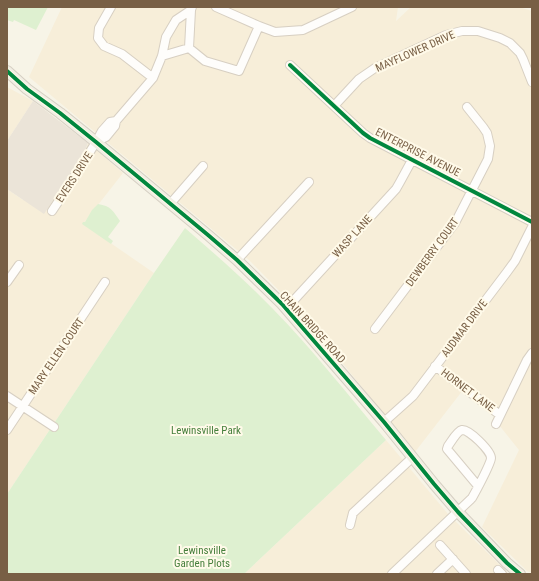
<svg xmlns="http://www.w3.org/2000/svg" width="539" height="581" font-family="'Roboto Condensed',sans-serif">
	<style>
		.residential { fill: #f7eed9 }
		.industrial { fill: #ebe4d8 }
		.green { fill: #def0d0 }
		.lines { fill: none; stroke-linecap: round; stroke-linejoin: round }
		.minor-casing { stroke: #d7cfc2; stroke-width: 10 }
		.major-casing { stroke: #d6cfc3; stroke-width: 12 }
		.minor { stroke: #fefdfb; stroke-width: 8 }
		.major { stroke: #f2efe4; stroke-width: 10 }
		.cycleway-casing { stroke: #fffae9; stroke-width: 6 }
		.cycleway { stroke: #00873e; stroke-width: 4 }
		.labels { text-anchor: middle; stroke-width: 4; stroke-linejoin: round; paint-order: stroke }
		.street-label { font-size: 11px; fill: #785f45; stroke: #fffae9 }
		.park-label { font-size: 11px; fill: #467f3c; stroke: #fffae9 }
	</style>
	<rect width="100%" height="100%" fill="#f7f4e7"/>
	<path class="residential" d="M62,7H398L396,21L411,7H519L532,11V573L527,571L482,527L519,450L499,425L492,421L494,416L493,414L463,390L415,452L304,316L249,260L29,77Z
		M7,87L33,101L7,141Z
		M88,143L123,173L83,224L154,273L7,494V189L23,200L83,156Z
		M386,440L448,514L509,574H244Z"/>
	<path class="industrial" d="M33,101L88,143L83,155L44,214L7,189V141Z"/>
	<path class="green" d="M7,7H48L36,30L14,20L13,22L7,20Z
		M98,204C111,206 113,211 120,221L108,237L113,241L111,244L82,224L83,222H85L92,210Z
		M185,228C215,254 245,280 273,309C313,350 349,396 386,440L244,574H7V494L154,273Z"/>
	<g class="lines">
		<g class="minor-casing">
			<path id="minor" d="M111,7L99,28L98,38L104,46L122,54L153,78
				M216,7L259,26L275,32L303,30L352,7
				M189,48L205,61L239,71L259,26
				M162,56L189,48L191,10
				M290,65L363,133L370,138L532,222
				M334,106L359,79L375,68L446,35L462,31H478L500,38L510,43L520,53L523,59L532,82
				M96,142L106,137L115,126L116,121L153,78L162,56L166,37L176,20L191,10L192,7
				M170,204L203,166
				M52,211L68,187L96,142L102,131L110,122L116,121
				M237,260L309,182
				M7,282L19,265
				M286,308L294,300L396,189L400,182L412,160
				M375,329L455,223L488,159L490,146L487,133L483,127L467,107
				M435,366L500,415
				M7,396L54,427
				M384,422L403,405L413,396L507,272L515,261L532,227
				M496,424L527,360L532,353
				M7,430L105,282
				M350,525L353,513L413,457
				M440,545L466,574
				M498,570L502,574
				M392,574L471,499L472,498C476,491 491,463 491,458C491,451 469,429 462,430C457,431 451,442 448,446L447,449L478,486
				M437,574L453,559"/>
		</g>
		<g class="major-casing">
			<path id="major" d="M7,71L27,89L60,113L96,142L208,235L237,260L282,304L384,422L434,484L458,512L507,563L520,574"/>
		</g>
		<use href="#minor" class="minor"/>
		<use href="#major" class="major"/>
		<g class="cycleway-casing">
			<path id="cycleway" d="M290,65L363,133L370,138L532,222
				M7,71L27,89L60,113L96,142L208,235L237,260L282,304L384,422L434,484L458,512L507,563L520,574"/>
		</g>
		<use href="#cycleway" class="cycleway"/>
	</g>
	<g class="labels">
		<g class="street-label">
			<text transform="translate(415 51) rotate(-24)" y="4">MAYFLOWER DRIVE</text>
			<text transform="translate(418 152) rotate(27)" y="4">ENTERPRISE AVENUE</text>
			<text transform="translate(74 177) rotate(-57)" y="4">EVERS DRIVE</text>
			<text transform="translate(352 236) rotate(-48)" y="4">WASP LANE</text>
			<text transform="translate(432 252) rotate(-54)" y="4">DEWBERRY COURT</text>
			<text transform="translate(313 327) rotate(48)" y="4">CHAIN BRIDGE ROAD</text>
			<text transform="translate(464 328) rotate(-53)" y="4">AUDMAR DRIVE</text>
			<text transform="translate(56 356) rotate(-56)" y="4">MARY ELLEN COURT</text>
			<text transform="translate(468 390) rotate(37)" y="4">HORNET LANE</text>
		</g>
		<g class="park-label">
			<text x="206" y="434">Lewinsville Park</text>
			<text x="202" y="554">Lewinsville<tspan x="202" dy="13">Garden Plots</tspan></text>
		</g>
	</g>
	<rect width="539" height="581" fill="none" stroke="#785f45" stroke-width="16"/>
</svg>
